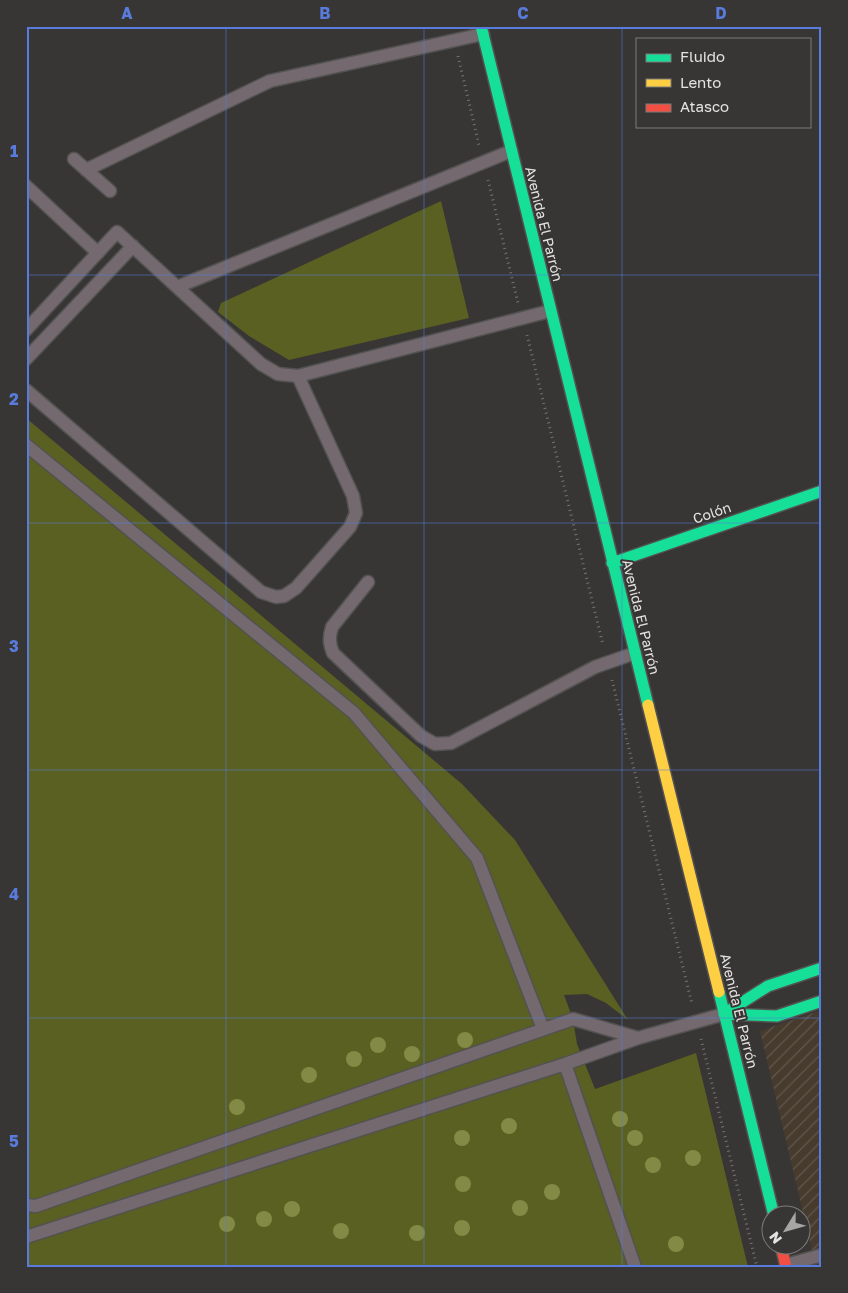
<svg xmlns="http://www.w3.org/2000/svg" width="848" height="1293" font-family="'Golos Text',sans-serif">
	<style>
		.industrial { fill: url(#industrial-furrows) }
		.grass { fill: #5a6021 }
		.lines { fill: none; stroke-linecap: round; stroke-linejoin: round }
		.lane-casing { stroke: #535251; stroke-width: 15 }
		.fast-casing { stroke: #535251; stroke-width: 14 }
		.slow-casing { stroke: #535251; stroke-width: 14 }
		.jam-casing { stroke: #535251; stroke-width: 14 }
		.path { stroke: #787275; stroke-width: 3; stroke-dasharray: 1 4; stroke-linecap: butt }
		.lane { stroke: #73696f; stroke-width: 12 }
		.fast { stroke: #16e098; stroke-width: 11 }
		.slow { stroke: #ffcf43; stroke-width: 11 }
		.jam { stroke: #f24e42; stroke-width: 11 }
		.tree { fill: #838a46 }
		.grid { fill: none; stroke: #597bdb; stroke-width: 1; stroke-opacity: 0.55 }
		.labels { text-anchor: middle; stroke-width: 4; stroke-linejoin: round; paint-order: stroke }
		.street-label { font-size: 14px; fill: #e4e3e2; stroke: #383634 }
		.neatline { fill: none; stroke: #597bdb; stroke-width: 2 }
		.grid-label { font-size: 16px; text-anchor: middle; font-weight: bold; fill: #597bdb }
	</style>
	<defs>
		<pattern id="industrial-furrows" width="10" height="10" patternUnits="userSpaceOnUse" patternTransform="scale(1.25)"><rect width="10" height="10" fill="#473b2e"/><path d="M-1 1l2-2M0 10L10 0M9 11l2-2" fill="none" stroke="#61574c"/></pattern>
	</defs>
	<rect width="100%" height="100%" fill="#373635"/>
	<path class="industrial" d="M822,1010V1267H816L760,1031Z"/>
	<path class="grass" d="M441,201L469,318L289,360L249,336L218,312L221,303Z
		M26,418L462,784L515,840L628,1020L606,1003L587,994L564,995L573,1019L577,1044L595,1089L696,1053L748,1267H26Z"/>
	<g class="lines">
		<g class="lane-casing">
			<path id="lane" d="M74,159L110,191
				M86,170L270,81L483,34
				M26,186L98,253
				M177,287L511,151
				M26,330L117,232L261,364L278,374L298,376L550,311
				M26,359L133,246
				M26,390L261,592L276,597L284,596L296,588L350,527L356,513L353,496L298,376
				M26,445L354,713L477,858L543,1029
				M368,582L332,627C329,637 329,643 333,653L421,736L435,744L451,743L595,667L635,653
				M565,1064L635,1267
				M26,1205L36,1206L573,1019L638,1038
				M26,1237L565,1064L638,1038L724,1014
				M786,1265L822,1255"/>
		</g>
		<g class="fast-casing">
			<path id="fast" d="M481,26L648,705
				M612,563L822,491
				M719,992L774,1216
				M724,1014L768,986L822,968
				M724,1014L777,1016L822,1001"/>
		</g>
		<g class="slow-casing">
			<path id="slow" d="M648,705L719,992"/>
		</g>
		<g class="jam-casing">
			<path id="jam" d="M781,1246L786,1267"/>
		</g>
		<path class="path" d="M458,56L479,145
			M488,180L518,303
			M527,335L603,645
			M612,680L692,1004
			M701,1039L757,1267"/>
		<use href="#lane" class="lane"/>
		<use href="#fast" class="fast"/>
		<use href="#slow" class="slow"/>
		<use href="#jam" class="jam"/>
	</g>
	<g class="tree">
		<circle cx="465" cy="1040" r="8"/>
		<circle cx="378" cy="1045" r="8"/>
		<circle cx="412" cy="1054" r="8"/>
		<circle cx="354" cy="1059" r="8"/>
		<circle cx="309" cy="1075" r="8"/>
		<circle cx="237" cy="1107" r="8"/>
		<circle cx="620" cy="1119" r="8"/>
		<circle cx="509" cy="1126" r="8"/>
		<circle cx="462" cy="1138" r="8"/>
		<circle cx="635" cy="1138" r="8"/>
		<circle cx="693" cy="1158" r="8"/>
		<circle cx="653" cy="1165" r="8"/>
		<circle cx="463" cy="1184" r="8"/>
		<circle cx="552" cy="1192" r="8"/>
		<circle cx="520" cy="1208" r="8"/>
		<circle cx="292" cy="1209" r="8"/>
		<circle cx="264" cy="1219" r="8"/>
		<circle cx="227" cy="1224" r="8"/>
		<circle cx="462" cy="1228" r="8"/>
		<circle cx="341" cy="1231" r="8"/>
		<circle cx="417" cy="1233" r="8"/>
		<circle cx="676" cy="1244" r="8"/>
	</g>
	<path class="grid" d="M226,26V1267M424,26V1267M622,26V1267M26,275H822M26,523H822M26,770H822M26,1018H822"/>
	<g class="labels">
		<g class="street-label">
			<text transform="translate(544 224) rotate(76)" y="5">Avenida El Parrón</text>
			<text transform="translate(712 513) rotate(-19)" y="5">Colón</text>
			<text transform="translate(641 617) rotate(76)" y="5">Avenida El Parrón</text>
			<text transform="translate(739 1011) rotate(76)" y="5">Avenida El Parrón</text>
		</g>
	</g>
	<rect width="848" height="1293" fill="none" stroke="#383634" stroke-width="55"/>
	<rect x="636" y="38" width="175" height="90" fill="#383634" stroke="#7d7b7a"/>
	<rect x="646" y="54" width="25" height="8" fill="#16e098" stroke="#7d7b7a"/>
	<text x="680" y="62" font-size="15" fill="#e4e3e2">Fluido</text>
	<rect x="646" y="79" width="25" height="8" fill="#ffcf43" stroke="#7d7b7a"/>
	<text x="680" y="88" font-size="15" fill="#e4e3e2">Lento</text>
	<rect x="646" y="104" width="25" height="8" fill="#f24e42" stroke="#7d7b7a"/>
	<text x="680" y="112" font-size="15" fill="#e4e3e2">Atasco</text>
	<g transform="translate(786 1230) rotate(233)"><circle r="24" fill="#383634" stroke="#7d7b7a"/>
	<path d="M0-4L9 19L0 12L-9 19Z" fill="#a7a6a5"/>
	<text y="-8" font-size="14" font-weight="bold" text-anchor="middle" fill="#e4e3e2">N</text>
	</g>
	<rect x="28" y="28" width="792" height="1238" class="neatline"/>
	<g class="grid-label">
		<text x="127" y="19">A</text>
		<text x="325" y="19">B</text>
		<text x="523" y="19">C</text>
		<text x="721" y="19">D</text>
		<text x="14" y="157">1</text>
		<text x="14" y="405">2</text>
		<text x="14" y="652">3</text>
		<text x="14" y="900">4</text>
		<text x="14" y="1147">5</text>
	</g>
</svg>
